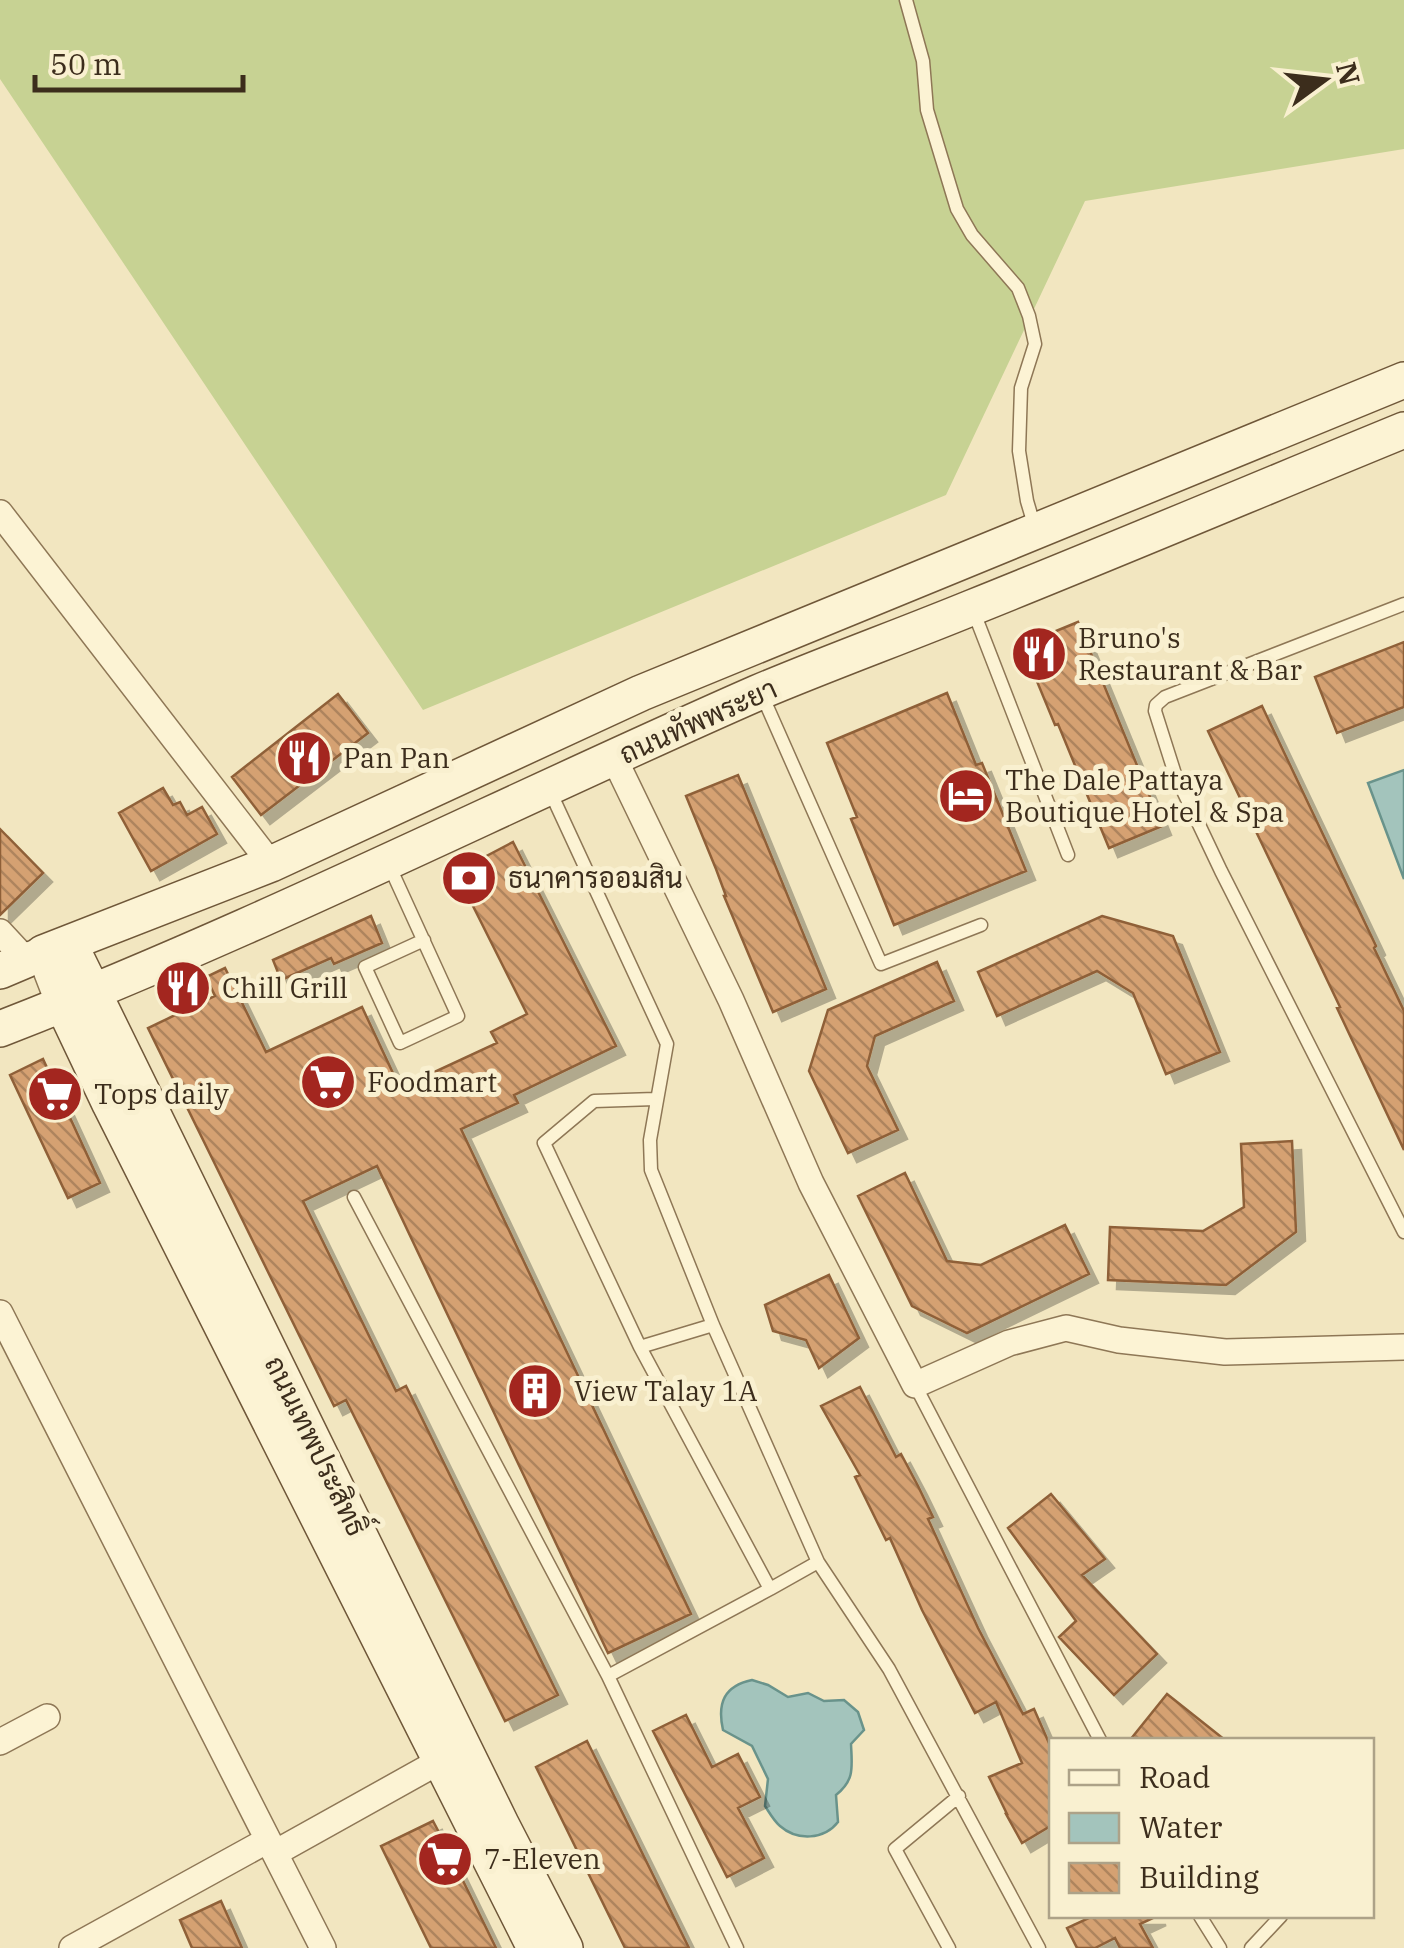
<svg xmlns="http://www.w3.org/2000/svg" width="1404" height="1948" font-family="'IBM Plex Serif',Sarabun,serif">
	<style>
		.grass { fill: #c7d293 }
		.water { fill: #a3c4bc; stroke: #69938b; stroke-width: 2.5 }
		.building { fill: url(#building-back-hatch); stroke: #8f6039; stroke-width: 2.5; filter: url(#shadow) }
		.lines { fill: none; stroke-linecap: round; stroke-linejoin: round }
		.service-casing { stroke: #8e7756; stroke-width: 15 }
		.minor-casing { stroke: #8e7756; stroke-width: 28 }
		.tertiary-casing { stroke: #8e7756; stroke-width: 35 }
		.secondary-casing { stroke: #6f5739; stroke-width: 38 }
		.service { stroke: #fcf3d4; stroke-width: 12 }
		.minor { stroke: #fcf3d4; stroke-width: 25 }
		.tertiary { stroke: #fcf3d4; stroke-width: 32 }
		.secondary { stroke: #fcf3d4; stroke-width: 35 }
		.labels { text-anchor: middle; stroke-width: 10; stroke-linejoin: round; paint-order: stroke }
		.poi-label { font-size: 28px; fill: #3c2d1c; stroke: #f9f0d0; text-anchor: start }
		.street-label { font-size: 28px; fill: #3c2d1c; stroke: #f9f0d0 }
	</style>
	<defs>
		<pattern id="building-back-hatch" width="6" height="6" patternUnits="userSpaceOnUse" patternTransform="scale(2.5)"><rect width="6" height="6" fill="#d5a172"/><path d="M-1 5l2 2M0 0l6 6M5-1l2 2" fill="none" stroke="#ae845d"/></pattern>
		<filter id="shadow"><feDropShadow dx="9" dy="9" stdDeviation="0" flood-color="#0004"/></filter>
	</defs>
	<rect width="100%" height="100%" fill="#f2e6c0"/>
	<path class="grass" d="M0,0H1404V149L1085,201L946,495L423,710L0,79Z"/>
	<path class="water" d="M1404,770V879L1368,783Z
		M752,1680L768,1685L788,1697L808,1693L824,1701L844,1700L858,1712L864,1730L851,1744C852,1767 855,1780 836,1795L838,1822C824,1840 797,1841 780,1826C774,1821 769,1812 765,1806L768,1779L752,1746L723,1730C717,1703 724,1686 752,1680Z"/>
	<path class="building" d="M1078,622L1162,826L1109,848L1058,724L1055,725L1022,645Z
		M1404,642V707L1337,733L1315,677Z
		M947,693L976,765L982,763L1026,871L894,925L851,819L857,817L827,743Z
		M338,694L368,733L261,815L232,777Z
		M1262,706L1376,946L1374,948L1404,1011V1150L1337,1008L1340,1007L1208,731Z
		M738,775L826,989L773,1012L724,896H726L716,869L686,796Z
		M163,788L173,805L180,802L187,815L202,807L217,834L151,871L119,813Z
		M0,829L43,873L0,915Z
		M513,842L616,1046L514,1095L518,1103L461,1129L691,1614L608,1653L377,1166L303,1201L396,1391L406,1386L558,1695L505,1721L346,1400L334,1406L148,1028L215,996L206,977L225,968L266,1052L362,1007L400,1088L497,1043L491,1032L527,1014L456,872Z
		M371,916L382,943L334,964L331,958L281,980L273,960Z
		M1102,916L1173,936L1220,1052L1166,1074L1133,993L1097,971L997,1016L978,972Z
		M937,962L954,1001L875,1036L867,1066L898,1130L848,1153L809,1071L828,1010Z
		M43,1059L100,1183L68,1198L10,1075Z
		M1292,1141L1296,1232L1226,1285L1108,1280L1110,1227L1203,1231L1244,1207L1241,1144Z
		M905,1173L947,1261L981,1265L1065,1225L1089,1274L967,1333L912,1306L858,1196Z
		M829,1275L859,1338L819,1368L806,1340L773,1331L765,1305Z
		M860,1387L896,1457L901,1454L918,1486L933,1517L928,1519L978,1628L1023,1714L1034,1709L1052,1750V1825L1022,1843L1006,1814H1007L989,1777L1022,1763L996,1702L975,1713L922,1610L890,1538L886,1540L855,1477L860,1475L821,1406Z
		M1051,1494L1105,1559L1082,1575L1157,1654L1114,1695L1059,1637L1076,1621L1008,1528Z
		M1167,1694L1225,1740H1130Z
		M686,1715L712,1767L738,1754L760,1797L738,1808L764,1858L727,1877L653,1731Z
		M587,1741L689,1948H625L536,1767Z
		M433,1821L443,1840L496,1948H431L381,1846Z
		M221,1901L242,1948H192L180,1920Z
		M1093,1916H1157L1140,1924L1153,1948H1120L1115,1938L1095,1948H1077L1067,1928Z"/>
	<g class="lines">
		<g class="service-casing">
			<path id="service" d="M906,0L923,61L927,110L957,209L972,235L1018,288L1029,316L1035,344L1021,388L1019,451L1027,501L1035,528
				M1404,604L1165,697L1156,705L1155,711L1175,774L1221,871L1404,1232
				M973,610L1068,855
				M762,695L881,964L981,925
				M549,789L667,1044L650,1140L651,1170L713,1325L818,1562L889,1669L1039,1948
				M389,865L458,1016L400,1043L365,967L424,940
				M655,1099L594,1101L544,1143L640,1347L770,1589L818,1562
				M354,1197L608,1676L737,1948
				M640,1347L713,1325
				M915,1385L1100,1740
				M608,1676L770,1589
				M1200,1916L1220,1948
				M949,1948L895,1849L959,1796
				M1251,1948L1281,1916"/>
		</g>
		<g class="minor-casing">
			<path id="minor" d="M0,513L271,864
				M614,758L731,1000L811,1183L915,1385L1009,1343L1066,1328L1119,1340L1225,1352L1404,1347
				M0,932L26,960
				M0,1313L323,1948
				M0,1742L47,1717
				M275,1853L440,1761
				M72,1948L268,1840"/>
		</g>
		<g class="tertiary-casing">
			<path id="tertiary" d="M26,960L43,953L63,1005"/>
		</g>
		<g class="secondary-casing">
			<path id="secondary" d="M69,943L501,1824L565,1948
				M43,953L271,864L641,693L1404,380
				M0,971L26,960
				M63,1005L110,1104L535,1948
				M0,1029C258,929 504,804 757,693C828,663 900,637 971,608C1116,550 1260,489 1404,430"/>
		</g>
		<use href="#service" class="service"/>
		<use href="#minor" class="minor"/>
		<use href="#tertiary" class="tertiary"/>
		<use href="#secondary" class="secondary"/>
	</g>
	<defs>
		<g id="restaurant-disc" transform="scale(2.875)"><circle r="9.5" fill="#a3261f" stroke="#f9f0d0"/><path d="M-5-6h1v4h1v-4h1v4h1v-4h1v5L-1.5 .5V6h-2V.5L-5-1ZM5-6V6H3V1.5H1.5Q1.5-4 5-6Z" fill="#fff"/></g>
		<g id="hotel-disc" transform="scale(2.875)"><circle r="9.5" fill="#a3261f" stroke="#f9f0d0"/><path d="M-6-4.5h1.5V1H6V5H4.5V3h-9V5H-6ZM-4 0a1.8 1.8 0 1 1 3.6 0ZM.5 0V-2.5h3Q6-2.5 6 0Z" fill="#fff"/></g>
		<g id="bank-disc" transform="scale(2.875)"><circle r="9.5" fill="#a3261f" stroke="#f9f0d0"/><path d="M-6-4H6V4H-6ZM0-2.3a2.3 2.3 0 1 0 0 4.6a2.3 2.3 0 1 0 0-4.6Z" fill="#fff"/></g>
		<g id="supermarket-disc" transform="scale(2.875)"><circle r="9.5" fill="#a3261f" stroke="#f9f0d0"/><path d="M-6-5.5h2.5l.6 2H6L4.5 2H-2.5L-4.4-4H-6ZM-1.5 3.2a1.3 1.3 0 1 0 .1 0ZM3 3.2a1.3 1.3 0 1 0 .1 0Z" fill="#fff"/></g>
		<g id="building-disc" transform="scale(2.875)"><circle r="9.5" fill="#a3261f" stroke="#f9f0d0"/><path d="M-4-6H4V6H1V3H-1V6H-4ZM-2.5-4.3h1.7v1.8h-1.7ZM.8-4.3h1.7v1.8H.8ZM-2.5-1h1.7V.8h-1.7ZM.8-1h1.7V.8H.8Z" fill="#fff"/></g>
	</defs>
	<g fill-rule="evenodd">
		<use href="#restaurant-disc" x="1039" y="654"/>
		<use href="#restaurant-disc" x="304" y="758"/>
		<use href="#hotel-disc" x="966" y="796"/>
		<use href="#bank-disc" x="469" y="878"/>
		<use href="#restaurant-disc" x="183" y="988"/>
		<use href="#supermarket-disc" x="328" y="1082"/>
		<use href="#supermarket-disc" x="55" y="1094"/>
		<use href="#building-disc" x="535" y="1391"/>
		<use href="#supermarket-disc" x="445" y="1859"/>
	</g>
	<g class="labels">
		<g class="poi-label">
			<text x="1078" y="648">Bruno's<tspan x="1078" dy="32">Restaurant &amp; Bar</tspan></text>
			<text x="343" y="768">Pan Pan</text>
			<text x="1005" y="790">The Dale Pattaya<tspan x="1005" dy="32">Boutique Hotel &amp; Spa</tspan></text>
			<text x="508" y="888">ธนาคารออมสิน</text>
			<text x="222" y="998">Chill Grill</text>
			<text x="367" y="1092">Foodmart</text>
			<text x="94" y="1104">Tops daily</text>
			<text x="574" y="1401">View Talay 1A</text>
			<text x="484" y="1869">7-Eleven</text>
		</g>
		<g class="street-label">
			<text transform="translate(698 721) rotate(-24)" y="10">ถนนทัพพระยา</text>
			<text transform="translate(316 1446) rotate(64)" y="10">ถนนเทพประสิทธิ์</text>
		</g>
	</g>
	<rect x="1049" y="1738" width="325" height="180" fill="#f9f0d0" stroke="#ada288" stroke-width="2.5"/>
	<rect x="1069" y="1770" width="50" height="15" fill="#fcf3d4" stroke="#ada288" stroke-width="2.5"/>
	<text x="1139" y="1788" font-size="30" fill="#3c2d1c">Road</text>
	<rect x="1069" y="1813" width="50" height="30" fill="#a3c4bc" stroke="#ada288" stroke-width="2.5"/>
	<text x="1139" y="1838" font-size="30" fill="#3c2d1c">Water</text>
	<rect x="1069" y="1863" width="50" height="30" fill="url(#building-back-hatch)" stroke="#ada288" stroke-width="2.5"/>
	<text x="1139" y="1888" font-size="30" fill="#3c2d1c">Building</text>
	<g transform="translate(1324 80) rotate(75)" stroke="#f9f0d0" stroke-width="8" paint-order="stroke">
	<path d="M0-8L18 38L0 25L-18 38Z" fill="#3c2d1c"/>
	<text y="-15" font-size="28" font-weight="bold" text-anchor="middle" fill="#3c2d1c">N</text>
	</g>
	<path d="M35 75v15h208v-15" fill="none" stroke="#3c2d1c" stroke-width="5"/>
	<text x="50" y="75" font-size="30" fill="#3c2d1c" stroke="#f9f0d0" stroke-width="8" paint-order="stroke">50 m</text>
</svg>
